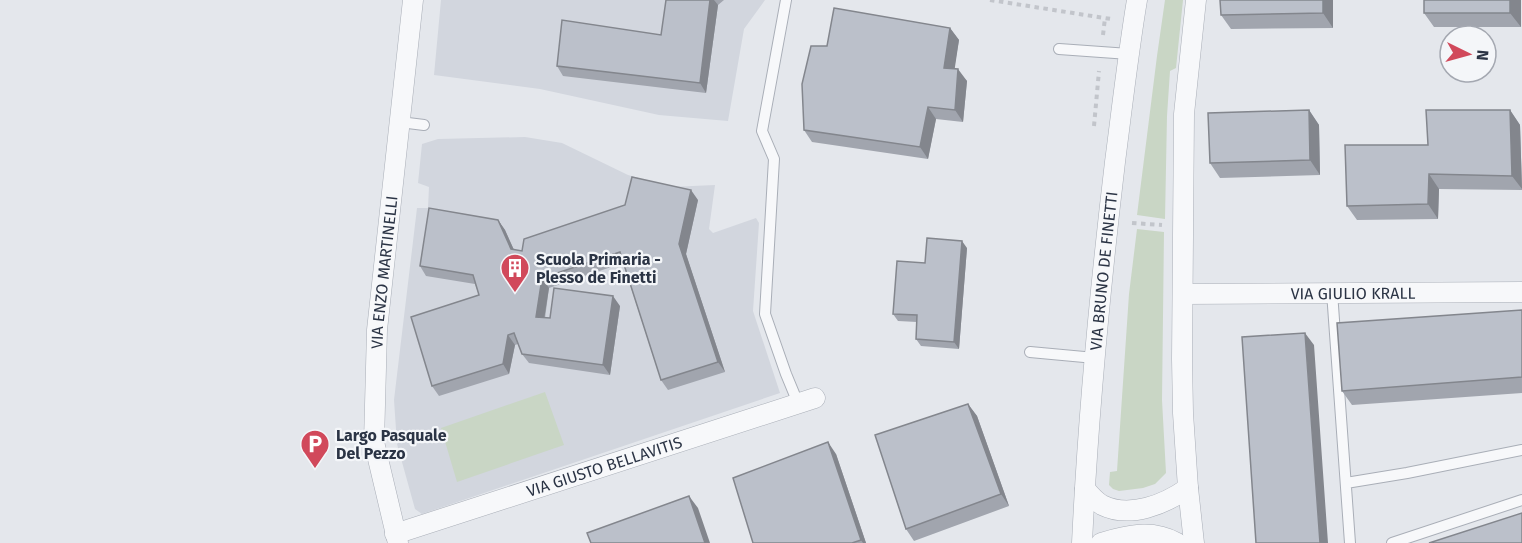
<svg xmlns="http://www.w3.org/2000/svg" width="1522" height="543" font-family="'Fira Sans',sans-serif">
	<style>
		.built { fill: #d2d6de }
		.green { fill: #c9d6c5 }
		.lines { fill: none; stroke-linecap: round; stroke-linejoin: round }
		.lane-casing { stroke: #a9aeb7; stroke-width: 12 }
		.street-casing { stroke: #a9aeb7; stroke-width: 21 }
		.path { stroke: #c2c5cb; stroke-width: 4; stroke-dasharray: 4.5 4.5; stroke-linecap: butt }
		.lane { stroke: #f7f8fa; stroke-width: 10 }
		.street { stroke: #f7f8fa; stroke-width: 20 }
		.wall { fill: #a1a5ae }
		.shaded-wall { fill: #83868d }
		.building { fill: #bbc0ca; stroke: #83868d; stroke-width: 1.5 }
		.labels { text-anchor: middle; stroke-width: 4.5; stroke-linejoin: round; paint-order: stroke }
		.poi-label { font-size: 16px; font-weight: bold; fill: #2b3445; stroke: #f4f6f9; text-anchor: start }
		.street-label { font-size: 16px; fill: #2b3445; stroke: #f4f6f9 }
	</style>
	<rect width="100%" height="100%" fill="#e4e7ec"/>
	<path class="built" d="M441,0H765L744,29L728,121L659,115L540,89L434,75Z
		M525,137L562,143L628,175L670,187L715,185L709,229L713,233L756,218L759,223L753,311L780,393L422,514L415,509L397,444L394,400L417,208H428L429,187L418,183L422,144L438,139Z"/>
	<path class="green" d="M1165,0H1183L1176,68L1170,71L1167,116L1165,219L1137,215L1157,56Z
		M1137,229L1164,232L1162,400L1166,473L1155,484L1143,488L1119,491L1113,489L1109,485L1110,472L1117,471L1129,294Z
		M545,392L564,445L457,482L441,428Z"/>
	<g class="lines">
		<g class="lane-casing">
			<path id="lane" d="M786,0L762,131L774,159L765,314L786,374L798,403
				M1059,49L1129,54
				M400,122L424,125
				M1332,292L1350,543
				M1030,352L1095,358
				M1346,483L1407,473L1522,450
				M1392,543L1522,500"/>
		</g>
		<g class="street-casing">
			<g id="street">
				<path id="s1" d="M1183,294L1522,292"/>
				<path d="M1085,489C1090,495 1095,501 1102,505C1130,519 1165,504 1188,488"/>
				<path id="s2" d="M395,534L815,398"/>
				<path id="s3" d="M398,543L374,442L377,330L413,0"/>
				<path id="s4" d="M1082,543C1088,416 1100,289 1115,162C1122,108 1128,54 1137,0"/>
				<path d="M1101,543C1127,535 1152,529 1177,543"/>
				<path d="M1194,543L1188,488L1183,413L1182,359L1184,114L1196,0"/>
			</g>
		</g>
		<path class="path" d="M990,0L1111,19
			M1103,35L1105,18
			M1094,126L1099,71
			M1132,223L1162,225"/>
		<use href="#lane" class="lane"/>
		<use href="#street" class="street"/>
	</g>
	<path class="wall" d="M666,0H724L718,5L706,93L563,76L557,66L661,35Z
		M1333,0V28L1231,29L1221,15Z
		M1521,0V27H1434L1424,13Z
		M950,28L959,40L954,69L967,81L963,122L936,119L928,159L812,142L804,130L827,46Z
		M1309,110L1319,125L1320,175L1220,178L1210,163Z
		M1510,110L1520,125L1522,190L1439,189L1438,219L1357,220L1347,206L1428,145Z
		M698,200L686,254L725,372L668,390L661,380L623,263L549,288L545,318H550L620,306L610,375L529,363L522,354L518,344L515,345L509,374L439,396L432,386L479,295L475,284L426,276L420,266L498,220L505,230L514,250L522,251Z
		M967,248L959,349L921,346L916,339L917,322L898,321L893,314L925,263Z
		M1522,310V393L1352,405L1342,391Z
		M968,404L977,416L1009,506L914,541L906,529Z
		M836,454L866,543H753Z"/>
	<path class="shaded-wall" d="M710,0H714L718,5L706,93L700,83Z
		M1323,0H1333V28L1323,13Z
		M1510,0H1521V27L1510,13Z
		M950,28L959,40L953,80L944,68Z
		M958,69L967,81L963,122L955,110Z
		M928,107L936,119L928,159L920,147Z
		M1309,110L1319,125L1320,175L1310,160Z
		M1510,110L1520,125L1522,189L1512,176Z
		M1429,174L1439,189L1438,219L1428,204Z
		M691,190L698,200L686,254L725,372L718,362L679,244Z
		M498,220L505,230L518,259L511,249Z
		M962,241L967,248L959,349L954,342Z
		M542,278L549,288L543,326L536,317Z
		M613,296L620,306L610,375L603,365Z
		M1305,333L1314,345L1328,543H1320Z
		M508,335L515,345L509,374L503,364Z
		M968,404L977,416L1009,506L1001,494Z
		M828,442L836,454L866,543H863L861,540Z
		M689,496L698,508L710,543H705Z"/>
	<path class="building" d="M666,0H710L700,83L557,66L562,20L661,35Z
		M1220,0H1323V13L1221,15Z
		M1424,0H1510V13H1424Z
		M834,8L950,28L944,68L958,69L955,110L928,107L920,147L804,130L802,84L811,46H827Z
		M1309,110L1310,160L1210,163L1208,113Z
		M1426,110H1510L1512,176L1429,174L1428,204L1347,206L1345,145H1428Z
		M632,177L691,190L679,244L718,362L661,380L620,252L542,278L536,317L550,318L554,288L613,296L603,365L522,354L514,333L508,335L503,364L432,386L411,317L479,295L473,275L420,266L429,208L498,220L511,249L522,251L524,239L625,205Z
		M927,238L962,241L954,342L916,339L917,315L893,314L897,261L925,263Z
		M1522,310V377L1342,391L1337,323Z
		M1305,333L1320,543H1256L1242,337Z
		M968,404L1001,494L906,529L875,435Z
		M828,442L861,540L852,543H753L733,478Z
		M689,496L705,543H591L587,533Z
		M1522,513V543H1429Z"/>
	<defs>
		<g id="building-pin" transform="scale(1.5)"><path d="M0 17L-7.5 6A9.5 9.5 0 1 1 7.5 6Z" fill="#d1495b" stroke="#f4f6f9"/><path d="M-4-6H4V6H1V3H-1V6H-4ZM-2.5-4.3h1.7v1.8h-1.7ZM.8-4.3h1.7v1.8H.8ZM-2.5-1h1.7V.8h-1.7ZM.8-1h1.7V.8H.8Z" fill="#fff"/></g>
		<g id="parking-pin" transform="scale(1.5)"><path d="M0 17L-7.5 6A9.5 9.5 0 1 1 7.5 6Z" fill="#d1495b" stroke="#f4f6f9"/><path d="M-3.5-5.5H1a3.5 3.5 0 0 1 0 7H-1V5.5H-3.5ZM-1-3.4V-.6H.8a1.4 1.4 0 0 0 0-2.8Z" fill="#fff"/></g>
	</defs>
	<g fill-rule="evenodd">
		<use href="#building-pin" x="515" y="268"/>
		<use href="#parking-pin" x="315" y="444"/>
	</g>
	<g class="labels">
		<g class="poi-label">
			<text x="536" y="265">Scuola Primaria -<tspan x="536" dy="18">Plesso de Finetti</tspan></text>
			<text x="336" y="441">Largo Pasquale<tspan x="336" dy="18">Del Pezzo</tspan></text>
		</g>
		<g class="street-label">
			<text dy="6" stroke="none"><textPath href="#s4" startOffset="273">VIA BRUNO DE FINETTI</textPath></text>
			<text dy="6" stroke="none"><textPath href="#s3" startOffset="274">VIA ENZO MARTINELLI</textPath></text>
			<text dy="6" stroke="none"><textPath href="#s1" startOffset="170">VIA GIULIO KRALL</textPath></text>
			<text dy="6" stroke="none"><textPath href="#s2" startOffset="220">VIA GIUSTO BELLAVITIS</textPath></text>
		</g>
	</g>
	<g transform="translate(1468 54) rotate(95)"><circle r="28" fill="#f4f6f9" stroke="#a4a8b1" stroke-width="1.5"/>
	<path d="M0-4.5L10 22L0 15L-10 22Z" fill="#d1495b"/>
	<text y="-9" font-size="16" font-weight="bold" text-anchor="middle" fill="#2b3445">N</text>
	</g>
</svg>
